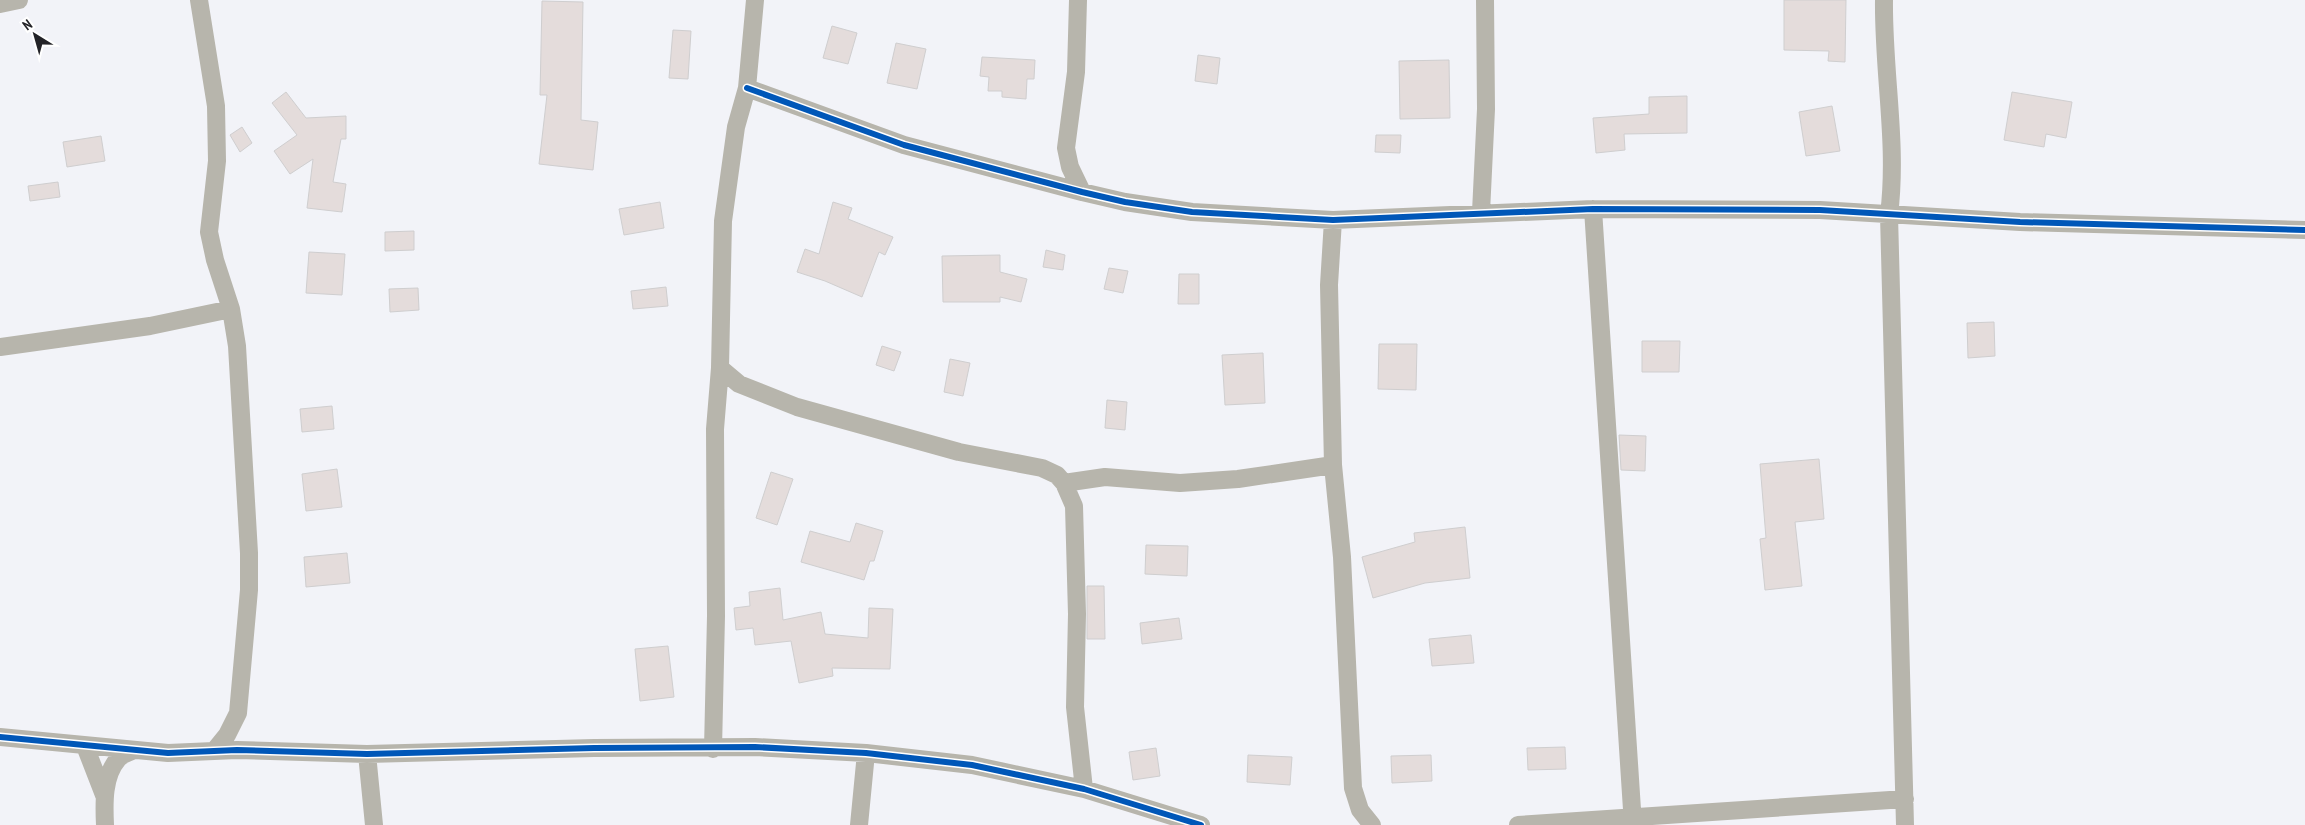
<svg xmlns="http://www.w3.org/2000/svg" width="2305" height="825" font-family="'PT Sans Narrow',sans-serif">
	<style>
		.building { fill: #e4dcdb; stroke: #cfcecf }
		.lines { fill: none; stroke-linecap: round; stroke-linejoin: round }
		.minor { stroke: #b7b5ac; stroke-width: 18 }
		.cycleway-casing { stroke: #fff; stroke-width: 9 }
		.cycleway { stroke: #0057b8; stroke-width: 6 }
	</style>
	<rect width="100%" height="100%" fill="#f2f3f8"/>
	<path class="building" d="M1784,0H1846L1845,62L1828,61L1829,51L1784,50Z
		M542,1L583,2L581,120L598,122L593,170L539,164L547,95H540Z
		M832,26L857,33L848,64L823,58Z
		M673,30L691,31L688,79L669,78Z
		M896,43L926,49L917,89L887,83Z
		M1198,55L1220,58L1217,84L1195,81Z
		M982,57L1035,60L1034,79H1027L1026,99L1002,97V91H988L989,77L980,76Z
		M1449,60L1450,118L1400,119L1399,61Z
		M286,92L306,118L346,116V139H341L333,182L346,184L342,212L307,208L313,159L290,174L274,151L297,135L272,103Z
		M2012,92L2072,102L2066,138L2046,134L2044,147L2004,140Z
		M1687,96V133L1624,134L1625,150L1596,153L1593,118L1649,114V97Z
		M1832,106L1840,151L1806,156L1799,112Z
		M242,127L252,143L240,152L230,135Z
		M1376,135H1401L1400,153L1375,152Z
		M101,136L105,161L67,167L63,142Z
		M58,182L60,197L30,201L28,186Z
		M660,202L664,228L624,235L619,209Z
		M833,202L852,208L848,219L893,237L885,255L879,252L862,297L825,281L797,272L805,249L819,254Z
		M414,231V250L385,251V232Z
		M1046,250L1065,255L1063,270L1043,267Z
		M309,252L345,254L342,295L306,293Z
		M1000,255V272L1027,279L1021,302L1000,297V302H943L942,256Z
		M1109,268L1128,271L1123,293L1104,289Z
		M1179,274H1199V304H1178Z
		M666,287L668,306L633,309L631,291Z
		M418,288L419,310L390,312L389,289Z
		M1994,322L1995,356L1968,358L1967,323Z
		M1642,341H1680L1679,372H1642Z
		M1379,344H1417L1416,390L1378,389Z
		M882,346L901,352L894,371L876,365Z
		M1263,353L1265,403L1225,405L1222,355Z
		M950,359L970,363L963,396L944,392Z
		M1107,400L1127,402L1125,430L1105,428Z
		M332,406L334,429L302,432L300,409Z
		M1619,435L1646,436L1645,471L1621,470Z
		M1819,459L1824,519L1795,522L1802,586L1765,590L1760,539L1766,538L1760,464Z
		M337,469L342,507L306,511L302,474Z
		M771,472L793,479L777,525L756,518Z
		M856,523L883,531L874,561H870L864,580L801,562L810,531L850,542Z
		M1465,527L1470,578L1425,583L1373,598L1362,557L1415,542L1414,533Z
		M1146,545L1188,546L1187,576L1145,574Z
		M347,553L350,583L306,587L304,557Z
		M1087,586H1104L1105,639H1087Z
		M780,588L783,620L821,612L825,634L868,638L869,608L893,609L890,669L832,668L833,676L799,683L791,641L755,645L753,628L736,630L734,608L750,606L749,592Z
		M1179,618L1182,639L1142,644L1140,623Z
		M1471,635L1474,663L1432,666L1429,639Z
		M668,646L674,697L640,701L635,649Z
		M1565,747L1566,769L1528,770L1527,748Z
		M1156,748L1160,776L1133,780L1129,752Z
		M1248,755L1292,757L1290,785L1247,782Z
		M1431,755L1432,781L1392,783L1391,756Z"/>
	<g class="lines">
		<path class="minor" d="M199,0L216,106L217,161L209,232L215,260L231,309L237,346L249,553V590L238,713L227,735L214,751
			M1078,0L1076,72L1066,148L1070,167L1082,192
			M1884,0C1883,72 1898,144 1889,215L1905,825
			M0,4L19,0
			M747,88L904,145L1082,192L1125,202L1192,212L1333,220L1593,209L1820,210L2020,222L2305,230
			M1593,209L1633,825
			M1481,212L1486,109L1485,0
			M1333,220L1329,285L1333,465L1342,557L1353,788L1360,810L1372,825
			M0,347L150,326L231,309
			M720,368L739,384L797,407L959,452L1042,468L1057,475L1064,483L1074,506L1077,614L1075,707L1084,789
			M1064,483L1105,477L1180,483L1238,479L1333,465
			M0,737L168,753L237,750L367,754L594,748L755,747L866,753L972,765L1084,789L1201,825
			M85,746L104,795
			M713,749L716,616L715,429L720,368L723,221L736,127L747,88L755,0
			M367,754L374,825
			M105,825C104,804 103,776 118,759C121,755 128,753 132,751
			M859,825L866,753
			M1518,825L1905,799"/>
		<g class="cycleway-casing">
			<path id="cycleway" d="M747,88L904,145L1082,192L1125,202L1192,212L1333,220L1593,209L1820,210L2020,222L2305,230
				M0,737L168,753L237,750L367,754L594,748L755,747L866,753L972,765L1084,789L1201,825"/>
		</g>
		<use href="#cycleway" class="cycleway"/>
	</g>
	<g transform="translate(35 35) rotate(323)" stroke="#ffffff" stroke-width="4" paint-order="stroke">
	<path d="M0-4L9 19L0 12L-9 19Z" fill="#232327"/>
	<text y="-8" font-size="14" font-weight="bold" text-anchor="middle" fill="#232327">N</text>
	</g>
</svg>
